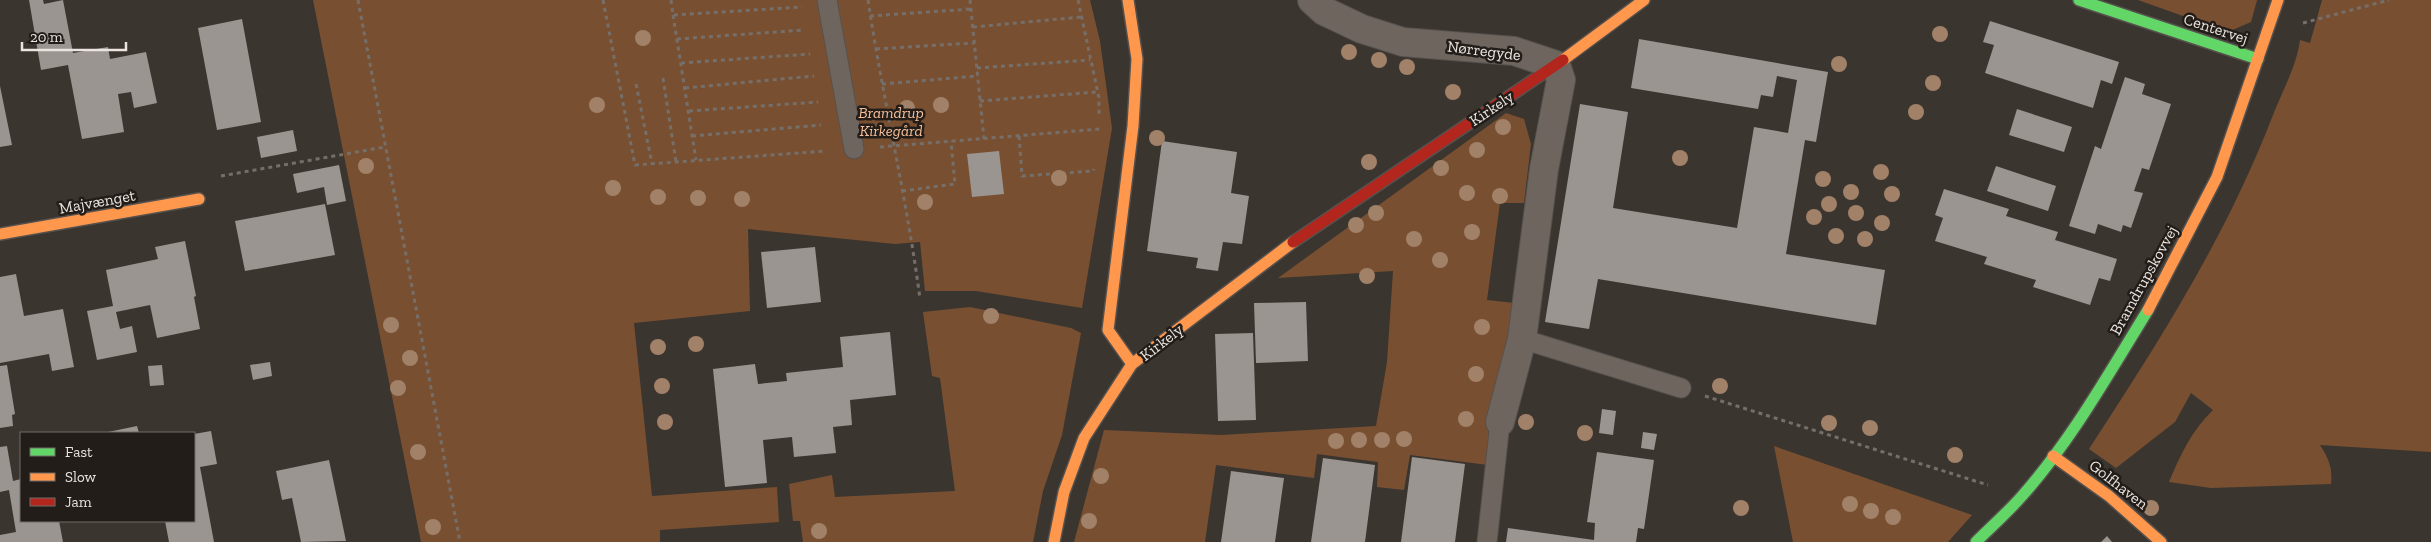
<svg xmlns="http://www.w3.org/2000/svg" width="2431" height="542" font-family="'Zilla Slab',serif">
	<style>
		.green { fill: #785031 }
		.building { fill: #9a9591 }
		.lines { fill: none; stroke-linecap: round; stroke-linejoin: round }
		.lane-casing { stroke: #56514d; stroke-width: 21 }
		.street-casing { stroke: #56514d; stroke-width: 30 }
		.fast-casing { stroke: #56514d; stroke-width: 14 }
		.slow-casing { stroke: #56514d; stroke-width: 14 }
		.jam-casing { stroke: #56514d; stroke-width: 14 }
		.path { stroke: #766e69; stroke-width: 3; stroke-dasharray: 4 4; stroke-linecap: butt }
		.lane { stroke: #6e655e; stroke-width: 19 }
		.street { stroke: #6e655e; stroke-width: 28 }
		.fast { stroke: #63d668; stroke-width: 11 }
		.slow { stroke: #ff974d; stroke-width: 11 }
		.jam { stroke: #b3261e; stroke-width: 11 }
		.tree { fill: #a28169 }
		.labels { text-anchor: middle; stroke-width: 5; stroke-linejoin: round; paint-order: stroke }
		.street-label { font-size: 16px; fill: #ebe4df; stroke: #221d19 }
		.park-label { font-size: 16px; font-style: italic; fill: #f6bf98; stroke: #221d19 }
	</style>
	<rect width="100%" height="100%" fill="#3b3530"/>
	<path class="green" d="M313,0H1090L1100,41L1112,128L1082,308L976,291H925L920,242L895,244L748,229L750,311L634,323L652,496L777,487L779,522L660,530V542H421Z
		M2138,0H2257L2251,22L2228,32Z
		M2322,0H2431V452L2320,445C2328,458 2333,467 2331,484L2211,488L2169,482C2180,455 2192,430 2213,410L2191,393L2175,422L2116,468L2089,449C2160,340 2226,237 2273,115C2282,92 2297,65 2300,40L2310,43Z
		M1506,113L1524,119L1531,144L1524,203H1500L1487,300L1514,303L1488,465L1410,455L1404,490L1377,487L1378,462L1317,454L1314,478L1216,465L1205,542H1074L1104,430L1221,435L1376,426L1387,362L1393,271L1278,278Z
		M970,307L1071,328L1081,333L1062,435L1043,491L1033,542H803L800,521H793L789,484L832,475L835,497L955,491L940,378L932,376L923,312Z
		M1774,446L1972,515L1948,542H1793Z"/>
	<path class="building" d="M29,0H43L44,4L63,0L73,53L108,47L110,59L146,52L157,103L134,108L131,92L118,94L124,132L82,139L68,65L41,70Z
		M242,19L261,122L217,130L198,28Z
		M1990,21L2119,62L2112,84L2101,80L2093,108L1985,73L1994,45L1983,42Z
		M1639,39L1828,72L1816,142L1805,140L1786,254L1885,270L1876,325L1598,279L1589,329L1545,322L1580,104L1628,112L1613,208L1737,228L1754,127L1788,133L1797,80L1777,76L1773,97L1761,95L1758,109L1631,88Z
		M2125,77L2145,84L2142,94L2171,104L2149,170L2142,168L2134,191L2143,193L2131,228L2123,225L2121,232L2098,224L2095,234L2069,226L2095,146L2101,149Z
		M0,86L12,145L0,147Z
		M2017,109L2072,127L2064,152L2009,135Z
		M293,130L297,151L261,158L257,137Z
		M1162,141L1237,152L1231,193L1249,196L1242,244L1223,242L1218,271L1196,268L1198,258L1147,251Z
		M999,151L1004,194L972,197L967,154Z
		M339,165L346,201L327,205L324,187L297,193L293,174Z
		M1996,166L2056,186L2048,211L1987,191Z
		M1944,189L2009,209L2006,216L2058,232L2055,240L2117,259L2110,281L2099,278L2090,305L2033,287L2036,280L1984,264L1987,257L1935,241L1943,218L1935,215Z
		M325,204L335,255L245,271L235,221Z
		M185,241L196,296L194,297L200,329L157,338L150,305L116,312L120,329L132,326L137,352L97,360L87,311L113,306L106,270L158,259L155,247Z
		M815,247L821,302L767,308L761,252Z
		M16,274L24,316L63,309L74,367L52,371L49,354L0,363V277Z
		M1306,302L1308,361L1256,363L1254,303Z
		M890,332L896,395L850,400L852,425L833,427L836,453L794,457L792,437L763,440L767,483L725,487L713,369L755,364L758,384L787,381L786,373L843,367L840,337Z
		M1253,333L1256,420L1218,421L1215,334Z
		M270,362L272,376L253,380L250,365Z
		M7,365L15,414L12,415L13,426L0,428V366Z
		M162,365L164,385L150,386L148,366Z
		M1602,409L1616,411L1613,435L1599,433Z
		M137,426L139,433H108V432Z
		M211,431L217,464L200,467L214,542H169L165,521H194V434Z
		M1643,432L1657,434L1654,450L1641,448Z
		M7,446L13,481L21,479V521H59L63,542H0V535L16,532L9,490L0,492V447Z
		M1597,452L1654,460L1644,529L1638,528L1636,542H1506L1508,528L1594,540L1595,523L1587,522Z
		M1412,457L1465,464L1455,542H1401Z
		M1323,458L1375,465L1365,542H1311Z
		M329,460L346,541L301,542L292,498L282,500L276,471Z
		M1231,471L1284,478L1275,542H1221Z
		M2107,536L2112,542H2101Z"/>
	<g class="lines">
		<g class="lane-casing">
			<path id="lane" d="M827,0L854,149
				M1522,339L1681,388
				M1487,542L1500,422"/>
		</g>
		<g class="street-casing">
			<path id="street" d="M1312,0L1324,11L1362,29L1403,42L1514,51L1556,65L1561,80L1544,169L1522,339L1500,422"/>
		</g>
		<g class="fast-casing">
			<path id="fast" d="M2079,0L2258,59
				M1976,542C1991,527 2008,512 2022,496C2071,441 2109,373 2148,310"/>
		</g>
		<g class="slow-casing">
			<path id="slow" d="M1128,0L1137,59L1133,126L1108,330L1132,364
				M1563,60L1644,0
				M0,234L199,199
				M2148,310L2217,177L2278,0
				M2053,456L2109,496L2161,542
				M1054,542L1064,492L1084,438L1132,364L1293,242"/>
		</g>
		<g class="jam-casing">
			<path id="jam" d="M1293,242L1563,60"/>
		</g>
		<path class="path" d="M358,0L460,542
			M603,0L635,165L826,151
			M671,0L673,15L802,7
			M868,0C883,100 907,199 920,299
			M970,0L984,139
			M1078,0L1099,98V118
			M673,15L696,160
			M870,16L971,9
			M2303,23L2389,0
			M973,27L1081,17
			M677,39L804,30
			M876,49L974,43
			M681,63L810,54
			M977,68L1090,60
			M663,78L676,162
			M636,84L652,164
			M882,84L978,76
			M685,88L814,76
			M980,101L1097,92
			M689,111L818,102
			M692,136L821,125
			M1019,136L1022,176L1093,171L1094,169
			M880,147L1100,129
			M221,176L385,147
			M902,191L955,184L951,141
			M1705,396L1988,485"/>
		<use href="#lane" class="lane"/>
		<use href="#street" class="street"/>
		<use href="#fast" class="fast"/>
		<use href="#slow" class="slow"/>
		<use href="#jam" class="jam"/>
	</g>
	<g class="tree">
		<circle cx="1940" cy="34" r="8"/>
		<circle cx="643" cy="38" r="8"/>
		<circle cx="1349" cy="52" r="8"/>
		<circle cx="1379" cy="60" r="8"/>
		<circle cx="1839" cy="64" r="8"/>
		<circle cx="1407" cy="67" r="8"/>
		<circle cx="1933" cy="83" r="8"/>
		<circle cx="1453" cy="92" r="8"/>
		<circle cx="597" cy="105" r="8"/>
		<circle cx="941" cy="105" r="8"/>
		<circle cx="907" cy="108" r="8"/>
		<circle cx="1916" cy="112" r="8"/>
		<circle cx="1503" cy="127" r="8"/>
		<circle cx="1157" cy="138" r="8"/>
		<circle cx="1477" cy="150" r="8"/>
		<circle cx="1680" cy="158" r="8"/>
		<circle cx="1369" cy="162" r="8"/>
		<circle cx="366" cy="166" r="8"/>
		<circle cx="1441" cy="168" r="8"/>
		<circle cx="1881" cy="172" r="8"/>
		<circle cx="1059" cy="178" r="8"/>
		<circle cx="1823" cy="179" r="8"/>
		<circle cx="613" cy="188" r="8"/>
		<circle cx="1851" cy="192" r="8"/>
		<circle cx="1467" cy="193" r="8"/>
		<circle cx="1892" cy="194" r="8"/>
		<circle cx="1500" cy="196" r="8"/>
		<circle cx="658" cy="197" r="8"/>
		<circle cx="698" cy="198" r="8"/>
		<circle cx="742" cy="199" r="8"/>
		<circle cx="925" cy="202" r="8"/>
		<circle cx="1829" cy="204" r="8"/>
		<circle cx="1376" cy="213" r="8"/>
		<circle cx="1856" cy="213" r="8"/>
		<circle cx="1814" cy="217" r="8"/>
		<circle cx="1882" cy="223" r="8"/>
		<circle cx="1356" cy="225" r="8"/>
		<circle cx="1472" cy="232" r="8"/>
		<circle cx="1836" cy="236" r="8"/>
		<circle cx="1414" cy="239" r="8"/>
		<circle cx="1865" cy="239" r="8"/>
		<circle cx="1440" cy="260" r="8"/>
		<circle cx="1367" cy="276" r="8"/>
		<circle cx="991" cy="316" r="8"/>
		<circle cx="391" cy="325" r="8"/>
		<circle cx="1482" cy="327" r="8"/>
		<circle cx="696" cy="344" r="8"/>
		<circle cx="658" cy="347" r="8"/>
		<circle cx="410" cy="358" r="8"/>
		<circle cx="1476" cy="374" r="8"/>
		<circle cx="662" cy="386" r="8"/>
		<circle cx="1720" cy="386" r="8"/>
		<circle cx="398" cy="388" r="8"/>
		<circle cx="1466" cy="419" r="8"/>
		<circle cx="665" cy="422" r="8"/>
		<circle cx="1526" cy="422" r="8"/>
		<circle cx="1829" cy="423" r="8"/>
		<circle cx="1870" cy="428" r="8"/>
		<circle cx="1585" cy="433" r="8"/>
		<circle cx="1404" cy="439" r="8"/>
		<circle cx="1359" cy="440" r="8"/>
		<circle cx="1382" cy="440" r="8"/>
		<circle cx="1336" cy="441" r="8"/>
		<circle cx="418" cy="452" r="8"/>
		<circle cx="1955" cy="455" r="8"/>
		<circle cx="1101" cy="476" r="8"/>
		<circle cx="1850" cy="504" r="8"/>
		<circle cx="1741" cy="508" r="8"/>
		<circle cx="2151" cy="508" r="8"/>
		<circle cx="1871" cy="511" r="8"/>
		<circle cx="1893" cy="517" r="8"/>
		<circle cx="1089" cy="521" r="8"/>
		<circle cx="433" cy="527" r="8"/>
		<circle cx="819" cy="531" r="8"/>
	</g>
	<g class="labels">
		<g class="street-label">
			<text transform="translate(2216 28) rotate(18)" y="6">Centervej</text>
			<text transform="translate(1484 50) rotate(7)" y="6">Nørregyde</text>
			<text transform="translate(1491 108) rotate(-34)" y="6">Kirkely</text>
			<text transform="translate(97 201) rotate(-10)" y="6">Majvænget</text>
			<text transform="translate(2143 280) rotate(-61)" y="6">Bramdrupskovvej</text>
			<text transform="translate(1161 342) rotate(-38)" y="6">Kirkely</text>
			<text transform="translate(2119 484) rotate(38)" y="6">Golfhaven</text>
		</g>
		<g class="park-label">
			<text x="891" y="118">Bramdrup<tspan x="891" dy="18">Kirkegård</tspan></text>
		</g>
	</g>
	<rect x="20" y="432" width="175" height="90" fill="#221d19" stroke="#726d68"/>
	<rect x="30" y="448" width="25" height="8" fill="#63d668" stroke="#726d68"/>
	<text x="65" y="457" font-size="15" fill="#ebe4df">Fast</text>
	<rect x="30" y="473" width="25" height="8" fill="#ff974d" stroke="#726d68"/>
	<text x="65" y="482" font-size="15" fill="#ebe4df">Slow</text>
	<rect x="30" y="498" width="25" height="8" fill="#b3261e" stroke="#726d68"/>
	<text x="65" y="507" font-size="15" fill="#ebe4df">Jam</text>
	<path d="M22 42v8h104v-8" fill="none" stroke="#ebe4df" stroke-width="2.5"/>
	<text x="30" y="42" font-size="15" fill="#ebe4df" stroke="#221d19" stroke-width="4" paint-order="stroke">20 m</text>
</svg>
